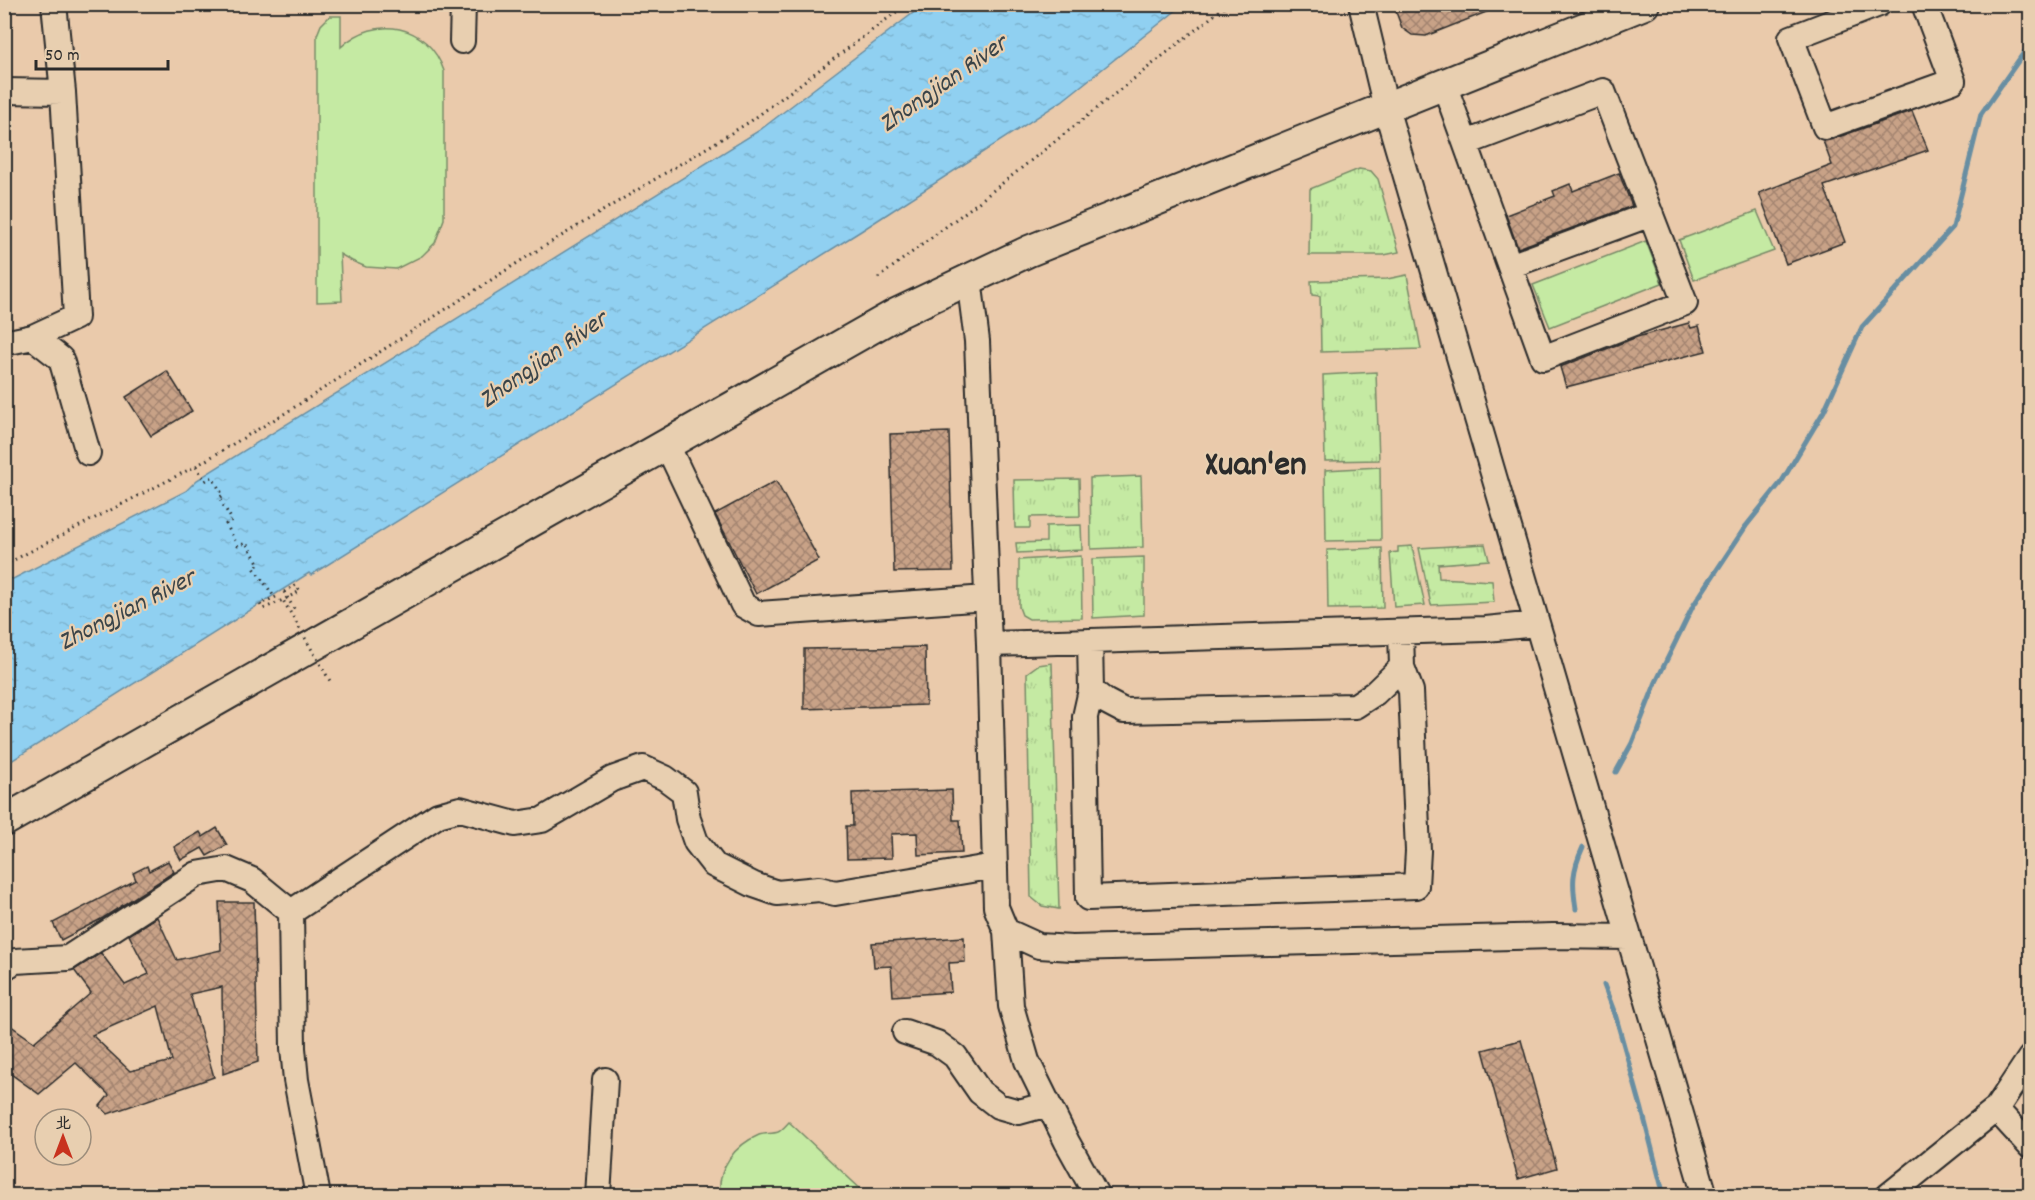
<svg xmlns="http://www.w3.org/2000/svg" width="2035" height="1200" font-family="Dekko,'LXGW WenKai TC',sans-serif">
	<style>
		.grass { fill: url(#grass-tufts); stroke: #788a67; stroke-width: 1.5 }
		.garden { fill: #c5eaa3; stroke: #788a67; stroke-width: 1.5 }
		.water { fill: url(#water-ripples); stroke: #688ea2; stroke-width: 1.5 }
		.lines { fill: none; stroke-linecap: round; stroke-linejoin: round }
		.stream { stroke: #688ea2; stroke-width: 5 }
		.building { fill: url(#building-cross-hatch); stroke: #2b2b2b; stroke-width: 1.5; fill-rule: evenodd }
		.minor-casing { stroke: #2b2b2b; stroke-width: 28 }
		.major-casing { stroke: #2b2b2b; stroke-width: 34 }
		.path { stroke: #2b2b2b; stroke-width: 3; stroke-dasharray: 1.5 4.5; stroke-linecap: butt }
		.minor { stroke: #e8cfb0; stroke-width: 24 }
		.major { stroke: #e8cfb0; stroke-width: 30 }
		.path-bridge { stroke: #2b2b2b; stroke-width: 3; stroke-dasharray: 1.5 4.5; stroke-linecap: butt }
		.labels { text-anchor: middle; stroke-width: 4.5; stroke-linejoin: round; paint-order: stroke }
		.water-label { font-size: 26px; font-style: italic; fill: #3a4449; stroke: #e8cfb0 }
		.town-label { font-size: 36px; font-weight: bold; fill: #2b2b2b; stroke: #e8cfb0 }
	</style>
	<defs>
		<pattern id="grass-tufts" width="24" height="20" patternUnits="userSpaceOnUse" patternTransform="scale(1.5)"><rect width="24" height="20" fill="#c5eaa3"/><path d="M3 7l-1-3M5 7V3M7 7l1-3M15 17l-1-3M17 17v-4M19 17l1-3" fill="none" stroke="#a9c98c"/></pattern>
		<pattern id="water-ripples" width="26" height="14" patternUnits="userSpaceOnUse" patternTransform="scale(1.5)"><rect width="26" height="14" fill="#90d0f1"/><path d="M2 4q2-2 4 0t4 0M15 11q2-2 4 0t4 0" fill="none" stroke="#7cb3cf"/></pattern>
		<pattern id="building-cross-hatch" width="8" height="8" patternUnits="userSpaceOnUse" patternTransform="scale(1.5)"><rect width="8" height="8" fill="#c8a287"/><path d="M0 0l8 8M0 8l8-8" fill="none" stroke="#a3846f"/></pattern>
	</defs>
	<rect width="100%" height="100%" fill="#eacaab"/>
	<filter id="ink" filterUnits="userSpaceOnUse"><feTurbulence type="fractalNoise" baseFrequency=".0167" numOctaves="2"/><feDisplacementMap in="SourceGraphic" scale="12" xChannelSelector="R" yChannelSelector="G"/><feConvolveMatrix kernelMatrix="1 2 1 2 8 2 1 2 1" color-interpolation-filters="sRGB"/></filter>
	<g filter="url(#ink)">
		<path class="grass" d="M1359,169L1371,171L1378,179L1399,252L1384,255H1309L1310,189Z
			M1407,275L1421,349L1321,352L1320,296L1312,295L1311,281L1387,279Z
			M1376,372L1379,460L1325,461L1323,375Z
			M1380,467L1381,540L1326,541L1325,470Z
			M1141,476L1143,547L1091,549L1090,478Z
			M1079,479L1080,516L1030,517V528H1015L1014,480Z
			M1081,525L1082,550L1017,553L1016,543L1046,542V526Z
			M1485,544L1489,560L1438,564L1439,578L1492,581L1494,602L1431,605L1419,548Z
			M1412,546L1425,605L1394,607L1390,553L1398,552V547Z
			M1382,548L1383,608L1328,609L1327,550Z
			M1081,556L1082,618L1029,619L1022,615L1019,607V560Z
			M1144,557V615L1093,618L1092,559Z
			M1052,663L1059,909L1042,906L1031,897L1027,673L1038,665Z"/>
		<path class="garden" d="M330,16H341V47C376,14 428,24 444,71V219L435,243L422,256L396,269L366,267L352,261L340,254L342,301L317,302V35L321,25Z
			M1757,211L1774,251L1694,280L1679,240Z
			M1646,241L1662,283L1550,327L1533,285Z
			M789,1122L867,1195H720C717,1168 735,1145 759,1135C765,1133 773,1134 778,1132C782,1130 786,1125 789,1122Z"/>
		<path class="water" d="M925,4L1183,5L1062,101L861,231L311,575L309,573L5,765V577L13,579L186,491L197,480L760,130Z"/>
		<g class="lines">
			<path class="stream" d="M1616,772L1632,743L1656,682L1693,606L1746,526L1782,481L1824,411L1862,327L1953,227L1981,114L2030,44
				M1576,909C1572,883 1572,871 1583,847
				M1604,985L1615,1014L1642,1110L1664,1196"/>
		</g>
		<path class="building" d="M1393,4H1504V5L1426,36L1412,35L1402,28Z
			M1912,111L1928,150L1824,186L1845,242L1786,264L1759,193L1832,165L1823,141L1830,140Z
			M1619,173L1632,206L1518,248L1506,215L1555,196L1553,191L1570,184L1573,191Z
			M1689,323L1691,328L1699,326L1706,351L1566,387L1560,367L1637,337Z
			M167,371L192,411L151,436L126,397Z
			M949,432L953,571L894,572L890,434Z
			M776,481L819,560L756,594L715,514Z
			M925,647L926,705L804,709V649Z
			M952,790L953,820H960L962,853L918,855L917,833L891,834L892,858L847,859L846,826H853L852,793Z
			M217,828L227,845L207,856L202,848L181,860L174,847L200,832L203,837Z
			M168,861L174,872L103,918L61,940L53,923L136,880L133,873L147,866L149,871Z
			M219,902H254L258,1062L223,1074L222,987L190,994L214,1077L108,1114L100,1106L109,1095L76,1063L39,1094L4,1069V1021L34,1042L91,993L74,970L101,953L125,985L149,974L129,935L157,917L177,960L221,950ZM158,1006L172,1061L130,1071L92,1035Z
			M964,937L965,962L949,963L951,992L893,996L891,966L874,967L872,943Z
			M1521,1040L1557,1168L1518,1179L1483,1050Z"/>
		<g class="lines">
			<g class="minor-casing">
				<path id="minor" d="M1361,4L1386,108L1705,1196
					M1879,4L1791,38L1825,127L1953,81L1924,4
					M462,41L463,4
					M1444,84L1543,358L1685,303L1603,91L1466,143
					M4,91L63,92
					M1510,266L1651,214
					M969,279L977,341L989,644L996,907L1006,931L1039,946L1072,948L1553,936L1629,937
					M33,337L61,359L88,453
					M4,343L33,337L76,317L63,92L54,4
					M667,445L743,605L759,614L987,598
					M1090,641L1091,690L1085,717L1088,898L1416,886L1418,851L1411,691L1402,667L1401,632
					M989,644L1486,629L1537,624
					M1091,690L1105,701L1124,711L1355,706L1375,693L1402,667
					M291,912L438,815L460,809L515,824L542,820L612,779L643,768L665,778L684,792L688,819L696,842L714,865L754,885L777,893L819,889L835,893L995,866
					M1006,931L1011,1006L1027,1061L1067,1142L1097,1196
					M4,968L15,961L68,958L197,874L226,869L252,880L291,912L293,1048L296,1080L318,1196
					M905,1032L937,1043L955,1056L980,1092L998,1106L1019,1112L1048,1104
					M1996,1109L2030,1146
					M598,1196L605,1080
					M1888,1196L1996,1109L2030,1058"/>
			</g>
			<g class="major-casing">
				<path id="major" d="M4,821L898,313L1029,251L1644,4"/>
			</g>
			<path class="path" d="M878,278L980,201L1228,4
				M196,466L205,481L212,477L223,495L219,498L232,520L226,524L238,546L246,543L259,564L254,568L273,595
				M4,565L196,466L287,412L525,258L751,121L907,4
				M284,592L296,612
				M276,597L260,604L263,609L283,600"/>
			<use href="#minor" class="minor"/>
			<use href="#major" class="major"/>
			<path class="path-bridge" d="M284,592L296,585L300,591L283,600L330,681"/>
		</g>
	</g>
	<g class="labels">
		<g class="water-label">
			<text transform="translate(942 82) rotate(-35)" y="9">Zhongjian River</text>
			<text transform="translate(542 358) rotate(-35)" y="9">Zhongjian River</text>
			<text transform="translate(126 608) rotate(-27)" y="9">Zhongjian River</text>
		</g>
		<g class="town-label">
			<text x="1256" y="474">Xuan'en</text>
		</g>
	</g>
	<rect width="2035" height="1200" fill="none" stroke="#e8cfb0" stroke-width="24"/>
	<rect x="12" y="12" width="2011" height="1176" fill="none" stroke="#2b2b2b" stroke-width="2" filter="url(#ink)"/>
	<g transform="translate(63 1137)"><circle r="28" fill="#e8cfb0" stroke="#9c8d7b" stroke-width="1.5"/>
	<path d="M0-4.5L10 22L0 15L-10 22Z" fill="#c8321e"/>
	<text y="-9" font-size="16" font-weight="bold" text-anchor="middle" fill="#2b2b2b">北</text>
	</g>
	<path d="M36 60v9h132v-9" fill="none" stroke="#2b2b2b" stroke-width="3"/>
	<text x="45" y="60" font-size="18" fill="#2b2b2b" stroke="#e8cfb0" stroke-width="4.5" paint-order="stroke">50 m</text>
</svg>
